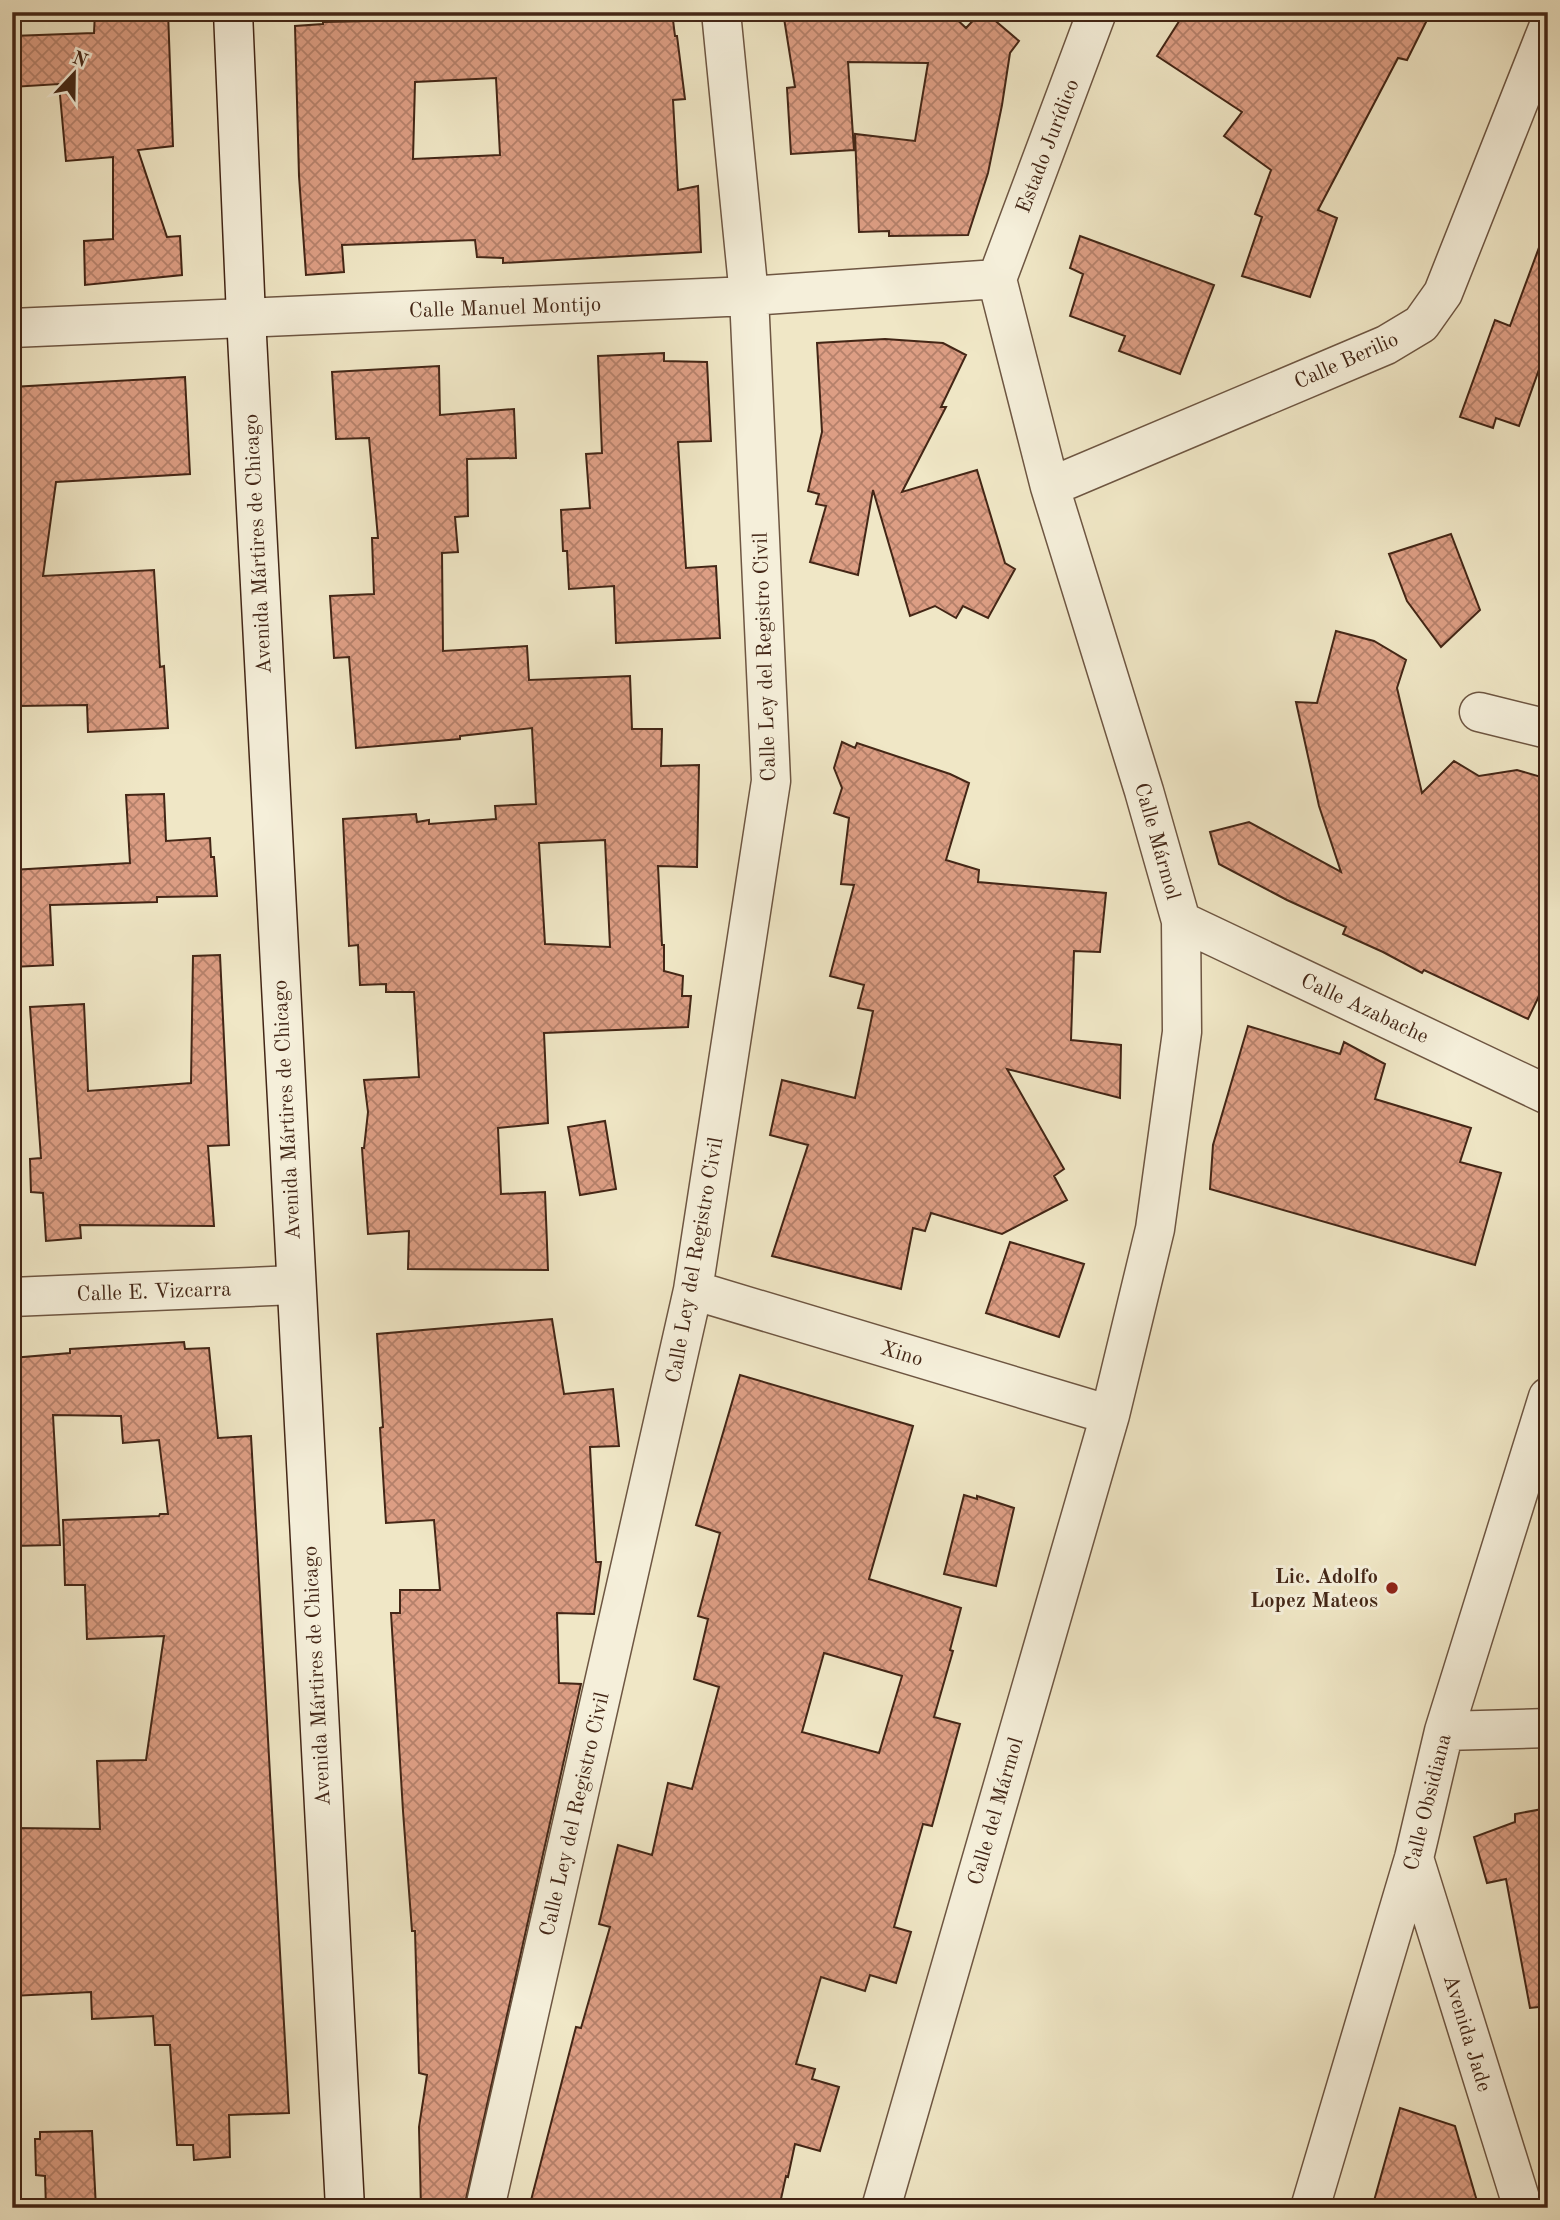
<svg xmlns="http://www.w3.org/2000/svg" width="1560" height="2220" font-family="'Old Standard TT',serif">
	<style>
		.building { fill: url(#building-cross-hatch); stroke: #432616; stroke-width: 2; fill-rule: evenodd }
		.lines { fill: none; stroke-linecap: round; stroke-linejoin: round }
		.street-casing { stroke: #6e5642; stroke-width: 41 }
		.secondary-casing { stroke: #432616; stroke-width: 41 }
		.street { stroke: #f5efda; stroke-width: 38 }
		.secondary { stroke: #f5efda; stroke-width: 38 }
		.poi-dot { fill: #8f2418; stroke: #f5efda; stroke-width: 2.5 }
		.labels { text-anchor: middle; stroke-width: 6; stroke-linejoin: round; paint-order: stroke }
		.street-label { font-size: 21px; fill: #432616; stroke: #f5efda }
		.poi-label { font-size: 21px; font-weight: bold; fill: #432616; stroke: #f5efda; text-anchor: end }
	</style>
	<defs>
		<pattern id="building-cross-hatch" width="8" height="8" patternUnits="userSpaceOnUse" patternTransform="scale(1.75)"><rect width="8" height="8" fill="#dd9e84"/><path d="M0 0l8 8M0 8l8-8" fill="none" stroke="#b5816b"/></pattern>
	</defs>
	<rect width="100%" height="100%" fill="#f0e7c6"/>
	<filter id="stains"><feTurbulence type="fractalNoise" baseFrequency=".00286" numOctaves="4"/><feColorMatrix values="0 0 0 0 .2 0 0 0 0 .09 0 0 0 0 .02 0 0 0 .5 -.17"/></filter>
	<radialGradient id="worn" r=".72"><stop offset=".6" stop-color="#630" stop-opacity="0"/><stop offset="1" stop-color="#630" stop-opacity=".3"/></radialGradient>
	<path class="building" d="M95,12H168L173,146L138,150L167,237L180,236L182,275L85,285L84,241L113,239V157L66,161L59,84L12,87V36L94,33Z
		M368,12H463V17L541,12H672L675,36H677L685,99L673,100L678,190L698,186L701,252L503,263V258L477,257L475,240L342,245L344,272L306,275L299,176L295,26L323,24V22L368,21ZM496,78L500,155L413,159L415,82Z
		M783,12H949L966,28L981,12H985L1019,41L1010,53L1002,105L988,173L968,235L889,236V231L859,232L855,134L915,141L928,63L848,62L854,150L791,154L787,88L795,87Z
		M1185,12H1431L1407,60L1398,58L1318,210L1337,218L1310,297L1242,276L1262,217L1255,214L1271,170L1224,136L1242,112L1157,56Z
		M1544,234L1548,235V344L1519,426L1496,418L1493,428L1460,417L1495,320L1510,326Z
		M1080,236L1214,285L1180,374L1119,351L1125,336L1070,316L1083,274L1070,268Z
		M885,339L943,343L966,355L941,407H946L902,492L977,470L1005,563L1015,569L988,618L963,606L956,618L935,606L910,616L873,490L858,575L810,562L826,506L816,504L819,494L808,491L822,432L817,343Z
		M664,353V361L707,362L711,441L678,442L686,568L716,566L720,638L616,643L614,586L569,589L567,551H563L561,510L590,508L586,454L602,453L598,356Z
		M439,366L440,415L514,409L516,458L467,459L468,516L455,517L458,552L442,553L443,651L527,646L529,680L630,676L632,729H662L661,766L699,765L697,867L658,866L662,945H664V971L683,976L682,996H691L688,1027L544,1033L548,1123L498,1128L501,1194L545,1192L548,1270L408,1269L409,1231L368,1234L362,1148H364L368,1112L364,1080L419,1077L414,992H386V984L360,985L358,945L349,946L343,819L416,814L417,822L429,820V824L496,819L495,806L536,804L532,728L460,736V739L356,748L349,657L334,658L330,596L374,594L372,538H378L369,438L336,439L332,372ZM605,840L610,947L545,944L539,843Z
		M185,377L190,474L56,482L43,576L154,570L160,667L164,666L168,728L88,732L87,705L18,706V675H12V387Z
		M1451,534L1480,610L1441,647L1407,601L1389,554Z
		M1336,631L1374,641L1406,660L1397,688L1422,793L1454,761L1479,776L1517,770L1548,779V1001L1539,996L1528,1019L1424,970L1422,973L1383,952L1343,934L1346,927L1287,900L1219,864L1210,832L1249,822L1341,872L1319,806L1296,702L1317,703Z
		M842,742L855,748L857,743L950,774L969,783L946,860L979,870L978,882L1106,893L1100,952L1074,951L1071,1040L1121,1045L1120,1098L1007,1069L1064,1169L1054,1176L1067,1200L1002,1234L931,1213L925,1231L913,1228L901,1289L772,1256L808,1145L770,1135L782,1080L855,1098L873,1011L858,1008L864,985L830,976L854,885L841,884L849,818L834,813L842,788L834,768Z
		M164,794L166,841L210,838L211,857H214L217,896L157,897V902L50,905L53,965L12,967V870L130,863L126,795Z
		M220,955L229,1145L208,1146L214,1226L80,1225L81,1238L46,1241L43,1193L31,1192L30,1159L41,1158L30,1007L84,1004L88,1091L191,1083L193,956Z
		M1248,1026L1340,1054L1344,1042L1385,1064L1375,1099L1471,1128L1460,1162L1501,1173L1475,1265L1210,1189L1213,1145Z
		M605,1121L616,1189L580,1195L568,1127Z
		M1010,1242L1084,1264L1059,1337L986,1313Z
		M552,1319L564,1394L613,1389L619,1446L590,1447L596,1562H601L594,1614L557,1613L559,1683L581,1684L464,2208H421L419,2127L427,2075L419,2073L415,1931H412L403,1811L391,1613H400V1590H440L434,1520L386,1523L380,1428L383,1427L377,1334Z
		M184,1342L185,1349L209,1348L218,1438L251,1436L289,2113L229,2115L230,2157L194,2160L193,2145H177L170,2045H155L153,2016L92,2019L91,1992L12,1996V1921H16L15,1828L100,1829L97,1761L146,1760L164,1636L87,1639L85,1585H65L63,1520L159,1516L160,1514H168L159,1440L123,1443L121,1416L53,1415L60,1545L12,1546V1448L17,1447L12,1358L70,1353V1349Z
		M740,1375L913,1426L869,1579L961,1608L950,1650L953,1651L934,1717L960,1724L932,1826L923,1824L894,1927L911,1932L896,1983L870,1975L865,1991L821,1977L796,2064L815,2069L812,2079L839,2087L820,2151L795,2144L788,2177L786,2176L779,2208H529L576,2027L581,2028L610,1927L599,1924L618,1845L652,1855L668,1783L692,1789L719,1687L694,1679L708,1619L698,1616L720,1533L696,1525ZM824,1653L902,1676L879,1753L802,1732Z
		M964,1495L977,1499V1496L1014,1508L996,1586L944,1574Z
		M1548,1808V2006L1530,2008L1506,1879L1487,1883L1474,1837L1515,1822V1814Z
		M1400,2108L1455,2126L1479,2208H1372Z
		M92,2131L96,2208H46L45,2176L36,2175L35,2139H40V2132Z"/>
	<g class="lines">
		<g class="street-casing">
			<path id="street" d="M997,279L1097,12
				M12,328L749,296L997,279
				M1050,487L1386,345L1421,324L1443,293L1548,28
				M1479,712L1548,729
				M1181,921L1548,1095
				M693,1290L1110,1415
				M12,1297L295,1285
				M1444,1731L1548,1728
				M1414,1858L1523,2208
				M485,2208L693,1290L771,781L749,296L721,12
				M881,2208L1110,1415L1155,1229L1182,1032L1181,921L1144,791L1050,487L997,279
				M1310,2208L1414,1858L1444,1731L1548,1397"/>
		</g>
		<g class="secondary-casing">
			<path id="secondary" d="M233,12L246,317L345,2208"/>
		</g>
		<use href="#street" class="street"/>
		<use href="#secondary" class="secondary"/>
	</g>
	<circle class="poi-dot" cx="1392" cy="1588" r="7"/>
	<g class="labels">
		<g class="street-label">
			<text transform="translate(1047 146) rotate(-69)" y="7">Estado Jurídico</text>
			<text transform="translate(505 307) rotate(-2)" y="7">Calle Manuel Montijo</text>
			<text transform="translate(1346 360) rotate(-24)" y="7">Calle Berilio</text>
			<text transform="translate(257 544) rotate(-93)" y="7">Avenida Mártires de Chicago</text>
			<text transform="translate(764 657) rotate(-92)" y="7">Calle Ley del Registro Civil</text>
			<text transform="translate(1158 841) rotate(74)" y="7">Calle Mármol</text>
			<text transform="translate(1365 1008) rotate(25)" y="7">Calle Azabache</text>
			<text transform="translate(286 1110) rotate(-93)" y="7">Avenida Mártires de Chicago</text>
			<text transform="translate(694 1260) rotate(-80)" y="7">Calle Ley del Registro Civil</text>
			<text transform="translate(154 1291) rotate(-2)" y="7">Calle E. Vizcarra</text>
			<text transform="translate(902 1353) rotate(17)" y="7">Xino</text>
			<text transform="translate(316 1676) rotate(-93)" y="7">Avenida Mártires de Chicago</text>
			<text transform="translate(1427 1802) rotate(-76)" y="7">Calle Obsidiana</text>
			<text transform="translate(995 1811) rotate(-74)" y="7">Calle del Mármol</text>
			<text transform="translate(574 1814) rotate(-77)" y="7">Calle Ley del Registro Civil</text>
			<text transform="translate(1468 2033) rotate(73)" y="7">Avenida Jade</text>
		</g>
		<g class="poi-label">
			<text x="1378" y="1583">Lic. Adolfo<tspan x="1378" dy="24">Lopez Mateos</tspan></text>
		</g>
	</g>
	<rect width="1560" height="2220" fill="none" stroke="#f0e7c6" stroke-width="42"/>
	<rect x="14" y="14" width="1532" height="2192" fill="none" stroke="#432616" stroke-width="3.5"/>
	<rect x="21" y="21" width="1518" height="2178" fill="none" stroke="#432616" stroke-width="2"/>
	<g transform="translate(74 74) rotate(22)" stroke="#f5efda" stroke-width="5" paint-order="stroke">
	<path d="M0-5L12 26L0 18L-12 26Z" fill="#432616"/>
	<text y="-10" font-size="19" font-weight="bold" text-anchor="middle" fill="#432616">N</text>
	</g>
	<rect width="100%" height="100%" filter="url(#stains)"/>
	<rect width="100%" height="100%" fill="url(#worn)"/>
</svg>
